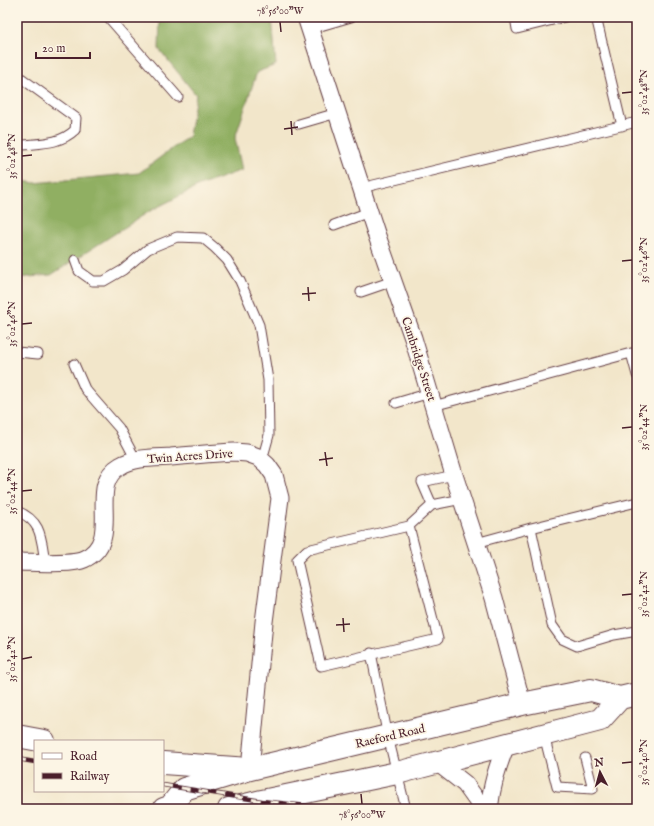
<svg xmlns="http://www.w3.org/2000/svg" width="654" height="826" font-family="'IM FELL English',serif">
	<style>
		.forest { fill: #90af62; stroke: #6d6746 }
		.lines { fill: none; stroke-linecap: round; stroke-linejoin: round }
		.lane-casing { stroke: #633d43; stroke-width: 11 }
		.street-casing { stroke: #633d43; stroke-width: 19 }
		.secondary-casing { stroke: #633d43; stroke-width: 24 }
		.primary-casing { stroke: #633d43; stroke-width: 24 }
		.lane { stroke: #fff; stroke-width: 9 }
		.street { stroke: #fff; stroke-width: 17 }
		.secondary { stroke: #fff; stroke-width: 22 }
		.primary { stroke: #fff; stroke-width: 22 }
		.rail-casing { stroke: #4a1f2b; stroke-width: 4.5 }
		.rail { stroke: #fcf5e5; stroke-width: 3; stroke-dasharray: 9; stroke-linecap: butt }
		.ticks { fill: none; stroke: #4a1f2b; stroke-width: 1.5 }
		.labels { text-anchor: middle; stroke-width: 3.5; stroke-linejoin: round; paint-order: stroke }
		.street-label { font-size: 12px; fill: #4a1f2b; stroke: #fcf5e5 }
		.neatline { fill: none; stroke: #4a1f2b; stroke-width: 1.5 }
		.ticks-label { font-size: 10px; text-anchor: middle; fill: #4a1f2b }
	</style>
	<rect width="100%" height="100%" fill="#fcf5e5"/>
	<filter id="ink" filterUnits="userSpaceOnUse"><feTurbulence type="fractalNoise" baseFrequency=".025" numOctaves="2"/><feDisplacementMap in="SourceGraphic" scale="8" xChannelSelector="R" yChannelSelector="G"/><feConvolveMatrix kernelMatrix="1 2 1 2 8 2 1 2 1" color-interpolation-filters="sRGB"/></filter>
	<filter id="wash" filterUnits="userSpaceOnUse"><feTurbulence type="fractalNoise" baseFrequency=".012" numOctaves="4" result="noise"/><feDisplacementMap in="SourceGraphic" scale="16" xChannelSelector="R" yChannelSelector="G"/><feGaussianBlur stdDeviation="0.9" result="paint"/><feColorMatrix in="noise" values="0 0 0 0 0 0 0 0 0 0 0 0 0 0 0 0 0 1.4 0 .05"/><feComposite in="paint" operator="in"/></filter>
	<g filter="url(#wash)">
		<rect width="100%" height="100%" fill="#f2e6ca"/>
		<path class="forest" d="M160,17H272L276,65L257,72L235,138L242,170L199,186L150,211L51,275L17,278V180L34,183L139,173L189,136L196,95L159,49Z"/>
	</g>
	<g filter="url(#ink)">
		<g class="lines">
			<g class="lane-casing">
				<path id="lane" d="M108,17L178,97
					M515,17L517,29L565,17
					M596,17L622,126
					M310,29L351,17
					M17,75L76,118L75,130C60,144 42,143 23,145L17,144
					M299,124L337,113
					M361,188L637,122
					M334,225L369,212
					M75,260L79,271L93,281H104L123,270L148,249L177,237L203,238L215,248L227,260L240,281L259,325L268,380L269,435L262,460
					M361,292L393,281
					M17,352L38,354
					M74,364L85,389L119,428L136,460
					M396,403L430,393
					M433,406L631,353L637,375
					M432,505L422,482L454,475
					M17,511C42,521 41,538 45,562
					M409,526L307,550L297,560L321,666L438,639L409,526L432,505L462,499
					M531,528L552,625L562,639L577,646L614,635L637,631
					M476,543L531,528L637,502
					M371,653L388,737L406,809
					M544,735L557,787L593,789L585,758"/>
			</g>
			<g class="street-casing">
				<path id="street" d="M306,17L376,233L413,338L454,475L494,598L522,704
					M17,562C33,562 71,565 84,559C125,540 85,486 120,466C134,457 154,458 171,457C192,455 213,453 234,452L247,453L258,457L267,465L274,475L280,498L264,622L250,769
					M437,762L465,784L483,809
					M489,809C492,784 497,768 506,745"/>
			</g>
			<g class="secondary-casing">
				<path id="secondary" d="M17,736L44,741
					M163,763L249,769"/>
			</g>
			<g class="primary-casing">
				<path id="primary" d="M164,809L170,807L184,789L250,769L334,749L522,704L591,690L620,698L637,694
					M229,809L262,801L397,773L600,720L620,698"/>
			</g>
			<use href="#lane" class="lane"/>
			<use href="#street" class="street"/>
			<use href="#secondary" class="secondary"/>
			<use href="#primary" class="primary"/>
			<g class="rail-casing">
				<path id="rail" d="M17,759L35,762
					M163,785L262,801L334,809"/>
			</g>
			<use href="#rail" class="rail"/>
		</g>
	</g>
	<path class="ticks" d="M280,22L281,32M622,93L632,92M291,121L292,135M284,129L298,127M22,156L32,155M622,261L632,260M308,287L309,301M302,294L316,293M22,324L32,323M622,428L632,427M325,452L327,466M319,460L333,458M22,491L32,490M622,595L632,594M343,618L344,632M336,625L350,624M22,659L32,657M622,763L632,762M361,794L362,804"/>
	<g class="labels">
		<g class="street-label">
			<text transform="translate(419 359) rotate(72)" y="4">Cambridge Street</text>
			<text transform="translate(190 456) rotate(-4)" y="4">Twin Acres Drive</text>
			<text transform="translate(390 736) rotate(-13)" y="4">Raeford Road</text>
		</g>
	</g>
	<rect width="654" height="826" fill="none" stroke="#fcf5e5" stroke-width="44"/>
	<rect x="34" y="740" width="130" height="52" fill="#fcf5e5" stroke="#b59f9b"/>
	<rect x="42" y="753" width="20" height="6" fill="#ffffff" stroke="#b59f9b"/>
	<text x="70" y="760" font-size="12" fill="#4a1f2b">Road</text>
	<rect x="42" y="773" width="20" height="6" fill="#4a1f2b" stroke="#b59f9b"/>
	<text x="70" y="780" font-size="12" fill="#4a1f2b">Railway</text>
	<g transform="translate(600 772) rotate(354)" stroke="#fcf5e5" stroke-width="3" paint-order="stroke">
	<path d="M0-3L7 15L0 10L-7 15Z" fill="#4a1f2b"/>
	<text y="-6" font-size="11" font-weight="bold" text-anchor="middle" fill="#4a1f2b">N</text>
	</g>
	<path d="M36 52v6h54v-6" fill="none" stroke="#4a1f2b" stroke-width="2"/>
	<text x="42" y="52" font-size="12" fill="#4a1f2b" stroke="#fcf5e5" stroke-width="3" paint-order="stroke">20 m</text>
	<rect x="22" y="22" width="610" height="782" class="neatline"/>
	<g class="ticks-label">
		<text x="280" y="14">78°56'00"W</text>
		<text transform="translate(643 92) rotate(-90)" y="4">35°02'48"N</text>
		<text transform="translate(11 156) rotate(-90)" y="4">35°02'48"N</text>
		<text transform="translate(643 260) rotate(-90)" y="4">35°02'46"N</text>
		<text transform="translate(11 324) rotate(-90)" y="4">35°02'46"N</text>
		<text transform="translate(643 427) rotate(-90)" y="4">35°02'44"N</text>
		<text transform="translate(11 491) rotate(-90)" y="4">35°02'44"N</text>
		<text transform="translate(643 594) rotate(-90)" y="4">35°02'42"N</text>
		<text transform="translate(11 659) rotate(-90)" y="4">35°02'42"N</text>
		<text transform="translate(643 762) rotate(-90)" y="4">35°02'40"N</text>
		<text x="362" y="818">78°56'00"W</text>
	</g>
</svg>
